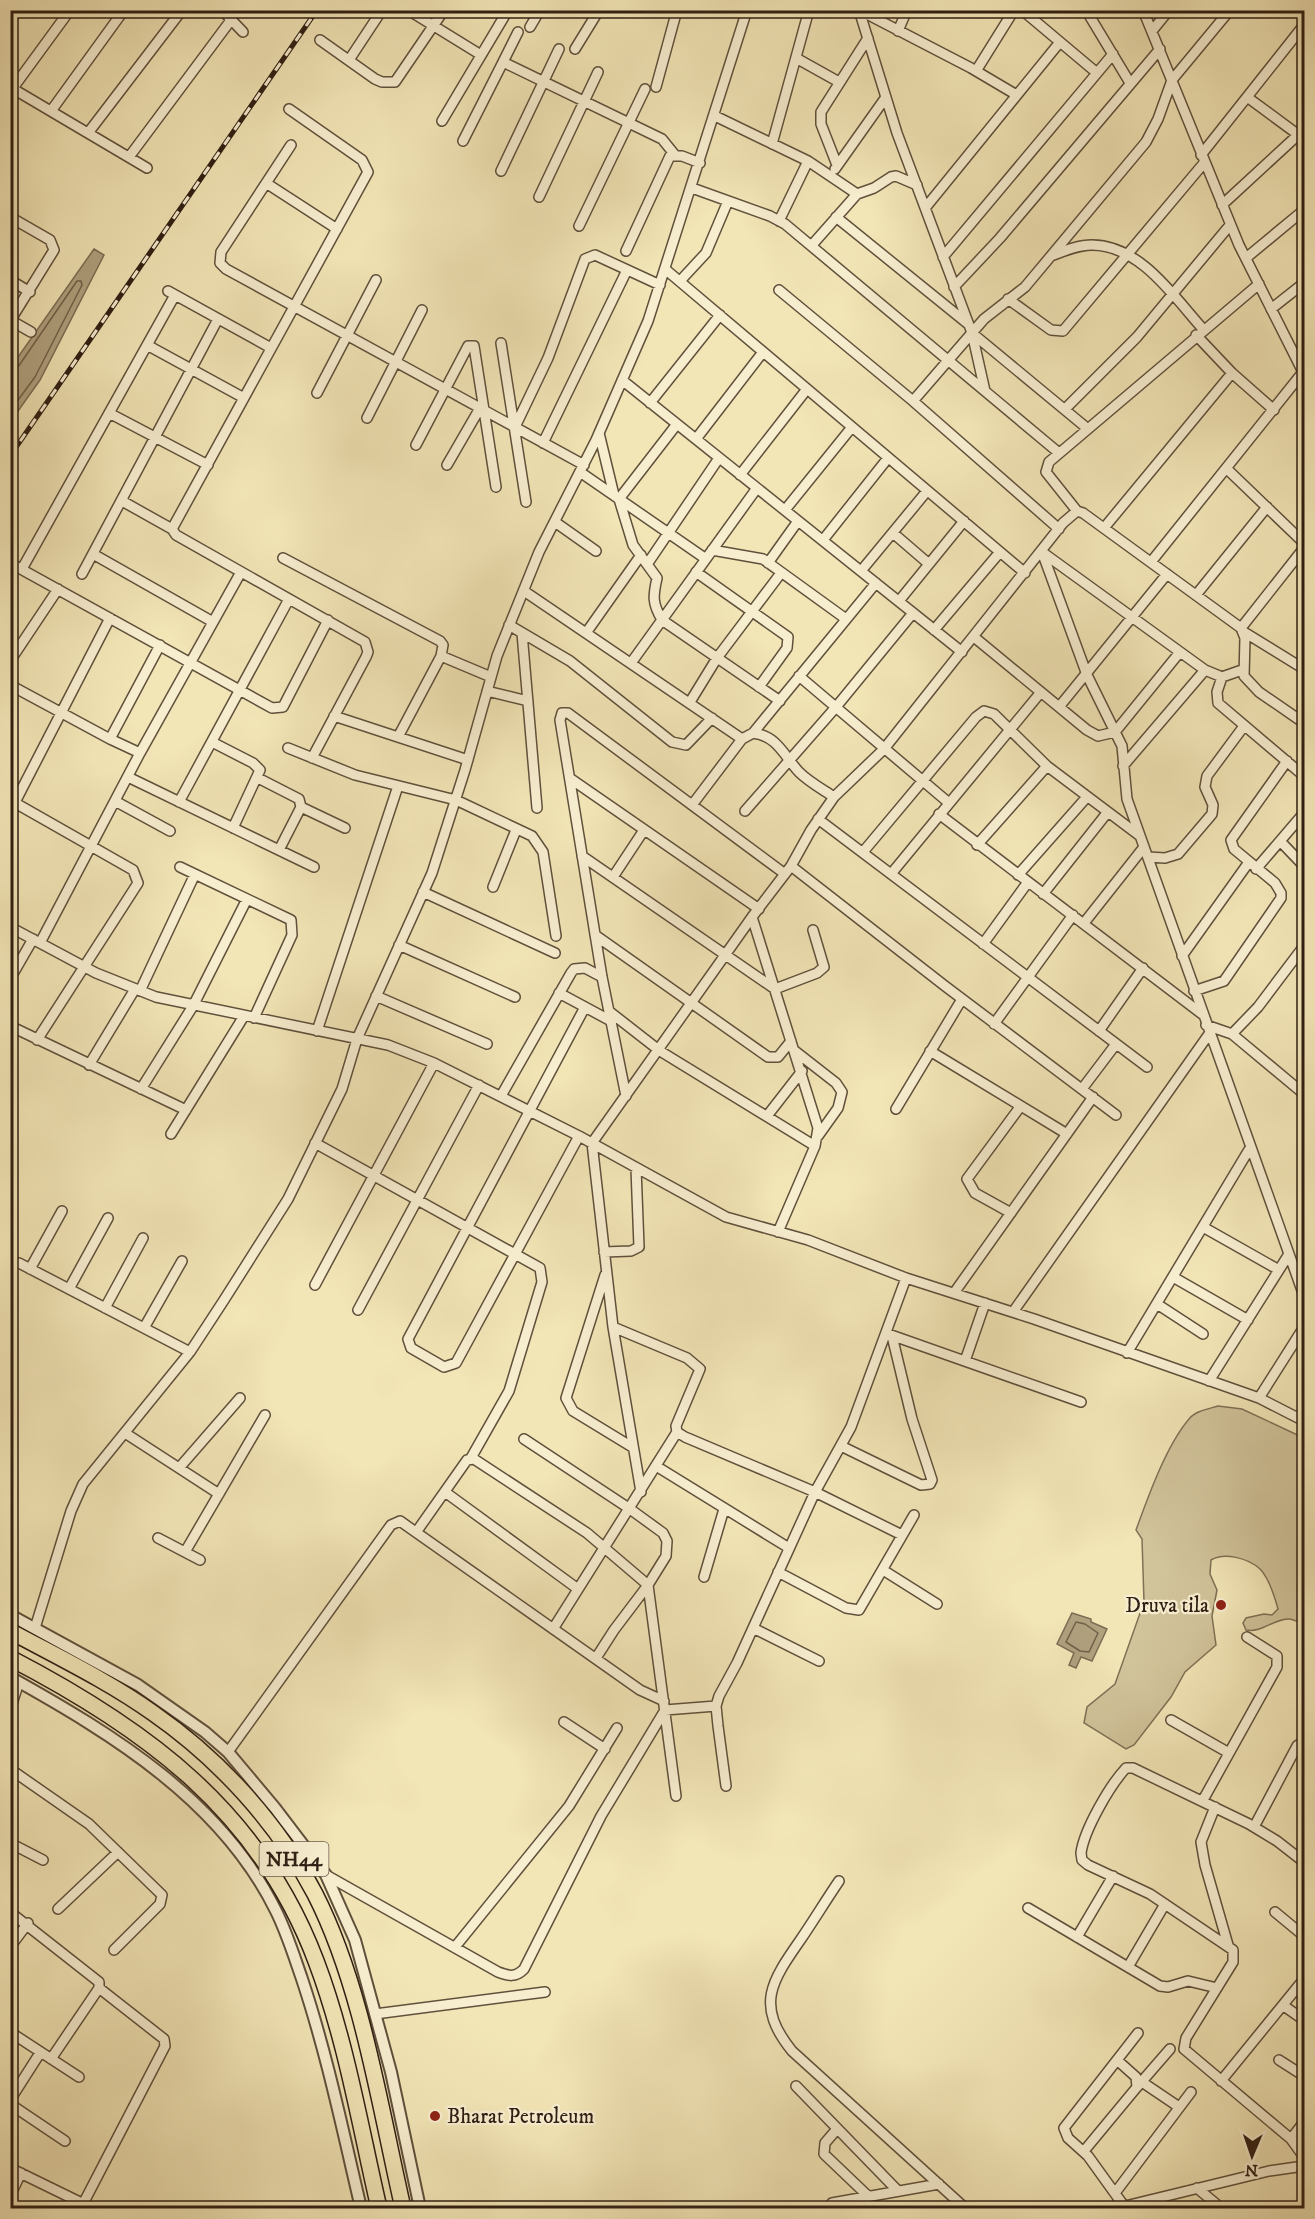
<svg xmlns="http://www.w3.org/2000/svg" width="1315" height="2219" font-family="'IM FELL DW Pica',serif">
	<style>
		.green { fill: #d1c39a; stroke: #807056; stroke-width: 1.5 }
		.water { fill: #b0a17f; stroke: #7c6d54; stroke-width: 1.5 }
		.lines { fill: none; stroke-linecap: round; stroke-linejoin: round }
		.shore { stroke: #706049; stroke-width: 1.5 }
		.minor-casing { stroke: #60503c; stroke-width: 12 }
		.tertiary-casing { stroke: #60503c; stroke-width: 14 }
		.trunk-casing { stroke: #2f1e13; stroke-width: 18 }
		.minor { stroke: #f7eed0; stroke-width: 9 }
		.tertiary { stroke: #f7eed0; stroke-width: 10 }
		.trunk { stroke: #f2e5b6; stroke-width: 15 }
		.rail-casing { stroke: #2f1e13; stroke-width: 5 }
		.rail { stroke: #f7eed0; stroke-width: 3; stroke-dasharray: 9; stroke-linecap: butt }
		.poi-dot { fill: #8f2418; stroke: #f7eed0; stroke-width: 2 }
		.labels { text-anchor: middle; stroke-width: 4.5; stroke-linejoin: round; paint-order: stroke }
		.shield { fill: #f7eed0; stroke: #6b5c4c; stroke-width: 1.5 }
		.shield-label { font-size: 20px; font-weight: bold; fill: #2f1e13 }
		.poi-label { font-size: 21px; fill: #2f1e13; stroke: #f7eed0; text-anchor: end }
	</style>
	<rect width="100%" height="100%" fill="#f2e5b6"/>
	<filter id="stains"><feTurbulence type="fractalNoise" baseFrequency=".00333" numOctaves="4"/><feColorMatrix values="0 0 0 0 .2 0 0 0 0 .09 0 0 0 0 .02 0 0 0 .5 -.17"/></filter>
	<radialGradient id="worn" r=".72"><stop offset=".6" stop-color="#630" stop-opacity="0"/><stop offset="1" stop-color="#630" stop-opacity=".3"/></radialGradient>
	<path class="green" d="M1218,1406L1242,1409L1304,1438V1624C1300,1623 1295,1620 1290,1619C1274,1618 1263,1633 1246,1630L1243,1623L1246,1618L1264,1614L1272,1615L1278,1609C1275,1598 1268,1577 1260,1569C1248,1558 1224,1552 1211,1560L1210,1574L1217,1590L1212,1616L1216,1645L1185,1672L1171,1697L1134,1745L1126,1749L1084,1723L1087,1707L1115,1684L1144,1602L1142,1539L1136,1530C1148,1497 1166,1446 1189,1419C1195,1411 1208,1409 1218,1406Z"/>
	<path class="water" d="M94,249L104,255L40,380L11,421V367Z
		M1072,1613L1091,1619V1622L1107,1629L1092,1661L1081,1657L1076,1668L1069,1665L1074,1653L1057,1644Z"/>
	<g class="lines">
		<path class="shore" d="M10,370L18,367L77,281H81L82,285L35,377L10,411
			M1076,1622L1085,1624L1098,1633L1089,1652L1080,1651L1066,1642Z"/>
		<g class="minor-casing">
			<path id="minor" d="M222,10L243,32
				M408,10L481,55
				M859,10L897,133L972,333L985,391
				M859,10L971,68L1015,94
				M1022,10L1097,73
				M1086,10L1130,83
				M1143,10L1239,245L1304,374
				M530,27L540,10
				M898,31L907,10
				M1152,31L1169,10
				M320,40L375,79L382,82H395L444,10
				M575,49L599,10
				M796,58L839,82
				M349,60L382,10
				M503,62L518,32
				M976,71L1014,10
				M10,87L147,168
				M656,87L677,10
				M13,88L70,10
				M1247,97L1304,139
				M51,111L124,10
				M715,116L808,161L857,194
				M442,121L508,10
				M88,133L182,10
				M463,141L503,62L662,139L675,155
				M772,144L809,10
				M291,145L221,252L220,263L226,269L584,465
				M1201,155L1304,25
				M129,157L231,20
				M837,165L821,124V112L868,38
				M835,169L886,97
				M501,171L559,49
				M266,183L337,229
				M692,188L770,216L785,224L1059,453
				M539,197L598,72
				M1222,205L1299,134
				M926,207L1060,42
				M10,217L50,240L54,250L10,321
				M836,217L967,323
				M779,221L808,161
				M579,226L645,89
				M812,245L857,194L874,188L891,177L896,176L917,185
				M626,251L670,156H682L700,163
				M1051,256C1064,251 1078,245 1092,245C1140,245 1174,297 1203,329
				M943,257L1113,54
				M1246,258L1304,210
				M665,269L1025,573
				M10,280L30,292
				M680,281L706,253L728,201
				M954,287L1000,238L1160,49
				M779,290L913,401L1059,529
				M168,291L271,348
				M1008,299L1051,330L1063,331L1204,163
				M1271,309L1304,283
				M10,320L31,332
				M972,333L1088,429
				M1196,335L1232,373L1274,410
				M501,343L526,502
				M147,345L244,398
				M622,380L962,652
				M317,393L376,280
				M913,401L984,319L1025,287L1146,142L1158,119L1172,80L1230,10
				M650,403L720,315
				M1065,409L1137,337L1230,225
				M109,413L208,465
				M367,418L422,310
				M677,424L619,499L633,545L657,578C653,596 652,603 662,620L780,701
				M515,427L548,358L585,259L595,255L660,285
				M599,433L614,495
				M696,439L763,352
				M543,443L627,270
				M416,445L468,346H474L496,487
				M447,465L480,408
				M1227,469L1304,543
				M580,472L706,559
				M740,475L807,389
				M122,501L172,529L176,535L365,642L368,652L366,657L312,758
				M785,510L852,427
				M1077,511L1046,472L1049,462L1259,284
				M555,522L596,551
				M1104,528L1232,373
				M172,529L368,172L362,160L289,109
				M893,533L929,564
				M823,540L888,458
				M712,550L763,559L846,619
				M1042,552L1087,675L1122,746L1127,799L1304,1296
				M1042,552L1205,670L1222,677L1242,670
				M93,554L213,622
				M283,558L440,641L443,645L441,656L398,737
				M1151,562L1303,372
				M10,563L272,708L283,707L328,620
				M648,563L719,458
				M768,563L798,521
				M22,569L175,295
				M861,571L927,491
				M696,572L788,637L787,648L759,687
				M82,574L218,319
				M524,591L742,739
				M1196,595L1267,507
				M899,601L964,521
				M509,625L570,661L672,742L686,745L712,718
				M1241,628L1304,548
				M934,630L1000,552
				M1244,632L1304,669
				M522,633L537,808
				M586,633L641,555
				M974,637L1087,730L1098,736L1115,732L1180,652
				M441,656L491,677
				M10,661L58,589
				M631,663L757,488
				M799,676L949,803
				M1222,677L1217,692L1218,703L1304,776
				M10,685L110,739L140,753
				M487,691L528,701
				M690,702L717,658L781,573
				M1059,707L1167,574
				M334,716L468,760
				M753,733L876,583
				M110,739L160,645
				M212,742L253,763L260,770L233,828
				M288,748L355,775L456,800L532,836L543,852L556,936
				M1123,766L1205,670
				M128,777L314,867
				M258,778L299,799L301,807
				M571,779L759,909
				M10,800L133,870L138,883L37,1040
				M115,801L170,831
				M179,802L289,599
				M692,805L742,739L753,733C778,736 784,756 799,772C809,782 822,789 834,797
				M745,811L836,707L913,613
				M10,812L110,618
				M939,814L1202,1014
				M818,819L1147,1067
				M1280,841L1304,866
				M977,845L1047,766
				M279,850L301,807L345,828
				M863,852L976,717L984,711L994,714L1047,766L1140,836
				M582,856L775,989L817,973L824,967L813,930
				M1148,857L1165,858L1178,854L1212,814L1213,805L1205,787L1207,776L1244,726
				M791,866L945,986L1116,1115
				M180,867L291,920L292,935L254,1018
				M1256,869L1304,813
				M891,874L1041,692
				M1018,875L1086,798
				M613,877L644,830
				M493,887L516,830
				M423,892L555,953
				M1043,894L1107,813
				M752,917L791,866L811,830L834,797L884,749L1063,523L1077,511L1083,513L1241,628L1245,638L1244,676L1259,692L1304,723
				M1084,923L1144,847
				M10,927L96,973L156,997L388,1045L434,1063L579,1136L726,1217L808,1240L906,1278L1034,1319L1259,1398L1304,1421
				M595,935L768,1057H778L791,1041
				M40,943L140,753L241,572
				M983,944L1028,882
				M399,945L515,997
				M1182,956L1249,862
				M10,979L33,939
				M140,991L195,874
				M1194,991L1224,981L1281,898V893L1275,883L1234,849L1231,840L1287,761
				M559,993L611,1021
				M376,996L487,1044
				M610,1012L660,1051L815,1146
				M994,1024L1073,915
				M1206,1025L1232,1034L1304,1094
				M10,1026L186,1110
				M317,1031L398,786
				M1099,1031L1143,968
				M1232,1034L1258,1007L1304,946
				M795,1051L836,1083L842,1092L838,1108L818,1136
				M930,1051L1067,1134
				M89,1065L135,989
				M141,1089L193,1006L247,899
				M1082,1089L1116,1044
				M501,1096L571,973L574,969L585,968L602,977
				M626,1096L602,977L560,720L562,713H568L785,874
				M896,1109L962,999
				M767,1116L802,1071
				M171,1134L244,1016
				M579,1136L456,1363L444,1367L411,1348L408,1339L585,1007
				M315,1143L540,1268L542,1282L509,1391L471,1458
				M1011,1213L975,1193L967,1179L1020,1107
				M1203,1227L1279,1270
				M604,1252L631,1251L639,1247L636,1168
				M19,1263L190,1352
				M30,1269L62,1211
				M605,1275L566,1398L573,1411L632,1447
				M1173,1277L1248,1320
				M315,1285L434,1063
				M69,1289L108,1218
				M954,1293L1093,1097
				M1157,1304L1203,1334
				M105,1308L143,1238
				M358,1310L479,1085
				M1013,1312L1209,1034
				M613,1327L687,1358L700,1369L676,1426L677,1432L685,1437L815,1492L902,1535
				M144,1328L182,1261
				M888,1334L1081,1402
				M1127,1353L1250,1148
				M965,1361L985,1303
				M1209,1381L1289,1254
				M1259,1398L1304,1327
				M125,1433L219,1494
				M524,1439L630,1509L663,1533L667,1541L666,1556L648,1585L614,1630L596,1658
				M841,1446L921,1485L930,1484L932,1480L912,1419L892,1336
				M656,1466L789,1548
				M179,1468L240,1398
				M445,1492L578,1589
				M641,1492L613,1327L592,1143L752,917L818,1128L815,1146L778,1232
				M417,1531L467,1460L474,1459L587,1533L648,1585L676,1796
				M158,1538L200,1560
				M185,1552L265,1415
				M883,1570L937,1604
				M778,1572L846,1608L859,1610L914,1515
				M704,1577L724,1509
				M35,1628L71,1511L83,1484L190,1352L224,1300L288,1199L342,1089L357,1039L432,873L465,770L497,656L539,552L596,440L648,321L747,10
				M753,1628L819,1661
				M553,1629L677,1432
				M10,1710L19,1682
				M1171,1720L1229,1753
				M564,1722L605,1749
				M228,1752L391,1525L400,1521L640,1690L664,1701
				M10,1769L89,1824L162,1895L160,1904L114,1950
				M726,1786L718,1726L716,1706L719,1696L737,1663L815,1492L851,1427L906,1278
				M1203,1800L1277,1667V1656L1247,1637
				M1215,1807L1201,1842L1205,1865L1228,1945
				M1254,1827L1297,1746L1304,1741
				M10,1843L43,1860
				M1304,1862L1277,1841L1249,1824L1133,1768H1126C1110,1785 1084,1830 1081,1853L1082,1860L1088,1865L1150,1894L1233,1950V1962L1186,2038L1184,2049L1291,2139L1304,2157
				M326,1875L498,1972C509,1976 515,1978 524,1969L601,1816L665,1710L716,1706
				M839,1881C826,1900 814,1920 801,1939C771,1982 755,2005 792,2051L965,2208
				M1028,1908L1160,1986L1168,1987L1188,1981L1217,1988
				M58,1909L118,1852
				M10,1912L99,1982V1988L51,2059
				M1275,1912L1304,1936
				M1077,1937L1113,1876
				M10,1947L28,1923
				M455,1947L569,1806L617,1728
				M1128,1967L1165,1904
				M1284,2006L1304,2020
				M375,2014L545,1992
				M10,2032L79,2077
				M1279,2060L1304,2076
				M1221,2081L1304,1979
				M1142,2082L1179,2107
				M796,2086L898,2191
				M1137,2087L1170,2049
				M10,2100L40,2053
				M10,2104L65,2141
				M837,2129L825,2143L824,2154L868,2196
				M1291,2139L1304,2122
				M1084,2151L1137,2087L1136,2077L1117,2060
				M10,2168L92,2208
				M1197,2188L1221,2208
				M1115,2193L1191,2092
				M10,2196L21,2173
				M832,2203L939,2184
				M83,2204L165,2046L164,2039L99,1988
				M1124,2206L1088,2156L1068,2138L1064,2128L1138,2033
				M1117,2208L1269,2171L1304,2166"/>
		</g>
		<g class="tertiary-casing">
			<path id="tertiary" d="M10,1615L138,1685L205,1732L228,1752L275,1808L326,1875L355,1940L391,2072L420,2208
				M10,1677C114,1735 222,1801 276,1911C287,1933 294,1956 302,1979C327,2054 343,2132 361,2208"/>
		</g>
		<g class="trunk-casing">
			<path id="trunk" d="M10,1631C58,1657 108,1681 153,1713C219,1759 277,1822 315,1894C362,1986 380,2108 403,2208
				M10,1658C147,1729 260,1812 316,1961C346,2040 360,2126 379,2208"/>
		</g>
		<use href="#minor" class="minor"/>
		<use href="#tertiary" class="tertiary"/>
		<use href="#trunk" class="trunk"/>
		<g class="rail-casing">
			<path id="rail" d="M10,456L317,10"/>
		</g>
		<use href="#rail" class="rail"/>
	</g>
	<g class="poi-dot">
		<circle cx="1221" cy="1605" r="6"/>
		<circle cx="435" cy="2116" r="6"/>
	</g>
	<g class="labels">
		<rect class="shield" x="259.5" y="1842" width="69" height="34" rx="4.5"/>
		<g class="shield-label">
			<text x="294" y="1866">NH44</text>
		</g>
		<g class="poi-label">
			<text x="1209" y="1612">Druva tila</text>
			<text x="447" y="2123" text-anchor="start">Bharat Petroleum</text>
		</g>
	</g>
	<rect width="1315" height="2219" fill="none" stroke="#f2e5b6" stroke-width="36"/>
	<rect x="12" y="12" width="1291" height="2195" fill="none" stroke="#2f1e13" stroke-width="3"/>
	<rect x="18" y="18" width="1279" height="2183" fill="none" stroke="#2f1e13" stroke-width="1.5"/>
	<g transform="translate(1252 2156) rotate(182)" stroke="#f7eed0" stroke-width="4.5" paint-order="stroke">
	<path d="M0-4.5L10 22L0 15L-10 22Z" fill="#2f1e13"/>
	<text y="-9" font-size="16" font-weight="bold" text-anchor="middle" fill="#2f1e13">N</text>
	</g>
	<rect width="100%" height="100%" filter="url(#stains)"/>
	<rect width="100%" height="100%" fill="url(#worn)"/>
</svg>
